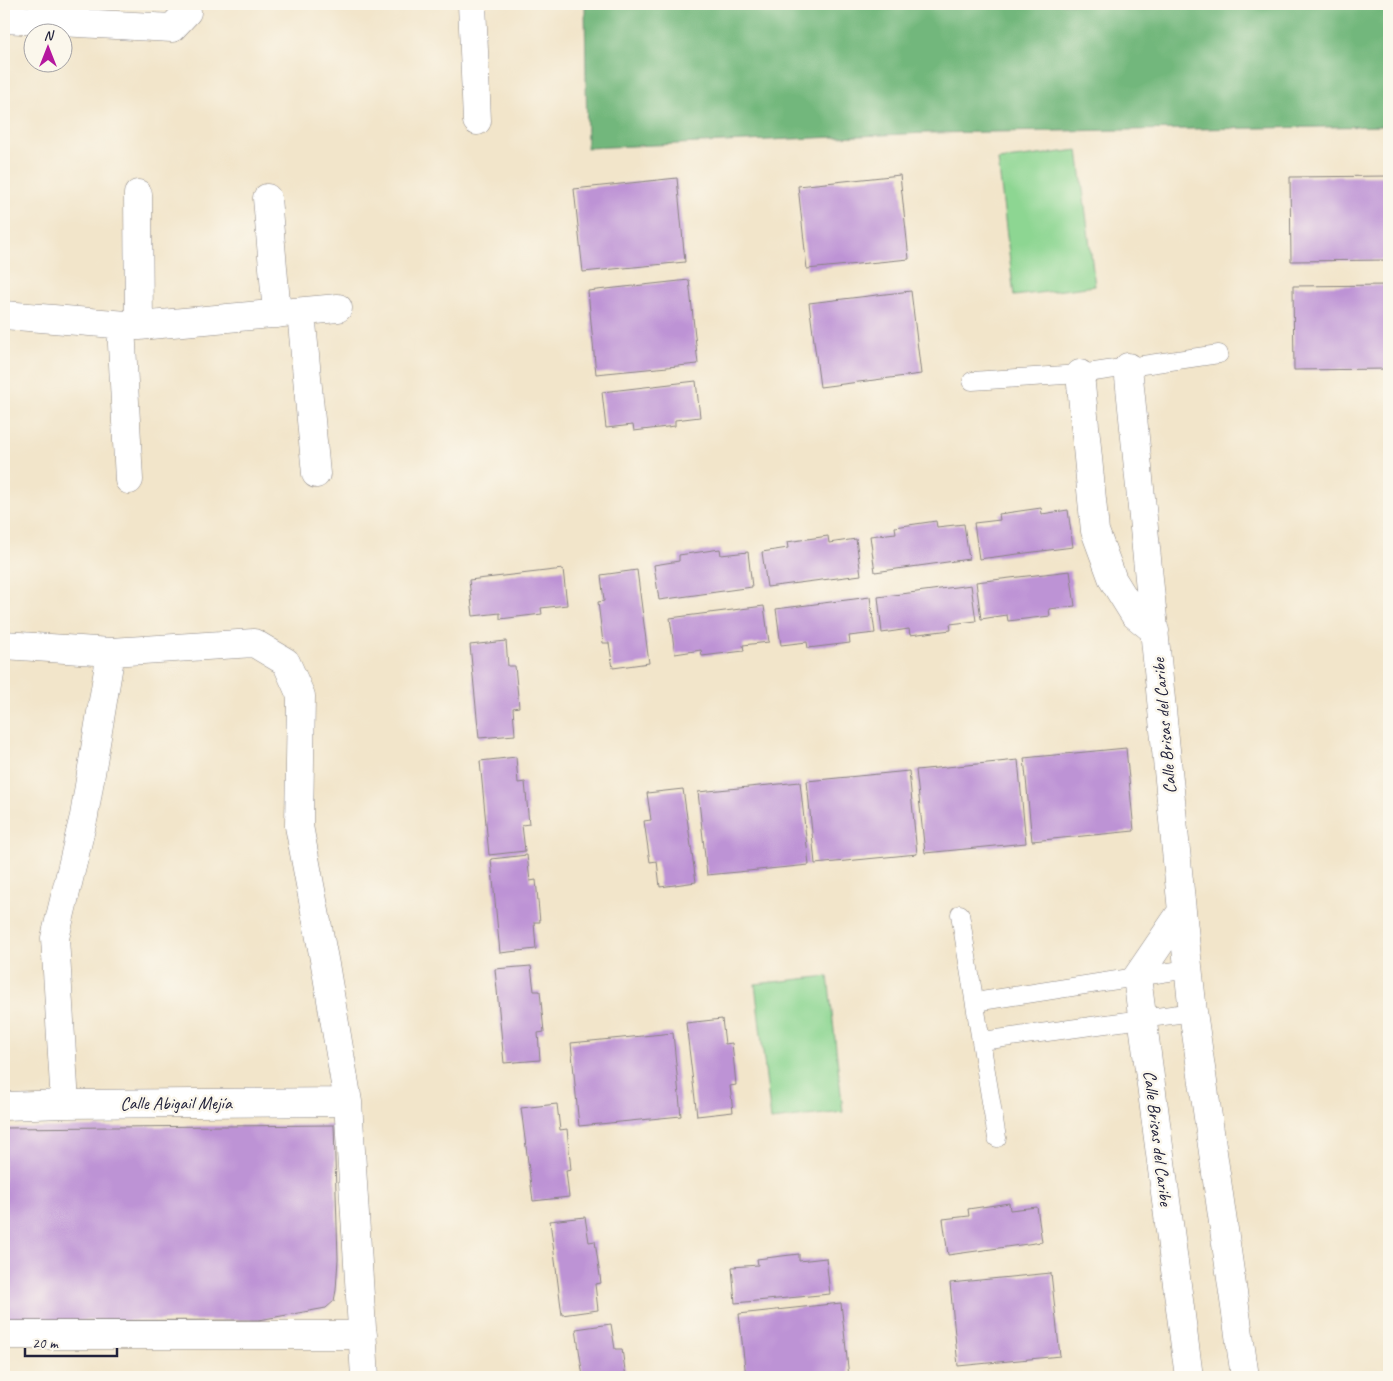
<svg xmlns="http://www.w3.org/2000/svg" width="1393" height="1381" font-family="Caveat,sans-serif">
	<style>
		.green { fill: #8dd692; stroke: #587c66 }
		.forest { fill: #72b77c; stroke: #4a6c5c }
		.building { fill: #bd93d5 }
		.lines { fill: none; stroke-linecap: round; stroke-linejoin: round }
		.service-casing { stroke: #8a8482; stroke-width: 19 }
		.minor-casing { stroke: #8a8482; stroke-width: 29 }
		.service { stroke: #fff; stroke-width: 18 }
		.minor { stroke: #fff; stroke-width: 28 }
		.labels { text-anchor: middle; stroke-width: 5; stroke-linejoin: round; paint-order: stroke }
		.street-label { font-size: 18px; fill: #22223b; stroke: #fbf7ec }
	</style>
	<rect width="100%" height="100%" fill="#fbf7ec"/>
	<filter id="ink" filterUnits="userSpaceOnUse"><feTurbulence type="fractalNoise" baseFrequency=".02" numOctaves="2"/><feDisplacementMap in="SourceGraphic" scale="10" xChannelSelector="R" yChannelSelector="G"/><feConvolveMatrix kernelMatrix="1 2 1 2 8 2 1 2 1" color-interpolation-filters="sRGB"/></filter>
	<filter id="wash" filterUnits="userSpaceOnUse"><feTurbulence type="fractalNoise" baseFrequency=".0096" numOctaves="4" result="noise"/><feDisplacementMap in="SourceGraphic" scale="20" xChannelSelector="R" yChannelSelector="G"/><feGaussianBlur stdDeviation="1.12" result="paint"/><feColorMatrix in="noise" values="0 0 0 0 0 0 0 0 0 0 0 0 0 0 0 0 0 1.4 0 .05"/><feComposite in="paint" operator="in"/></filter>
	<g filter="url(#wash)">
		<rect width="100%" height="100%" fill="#f2e5ca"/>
		<path class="green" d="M1078,150L1095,286L1014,296L998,160Z
			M828,976L843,1112L771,1120L755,984Z"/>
		<path class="forest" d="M585,4H1389V126L927,133L587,148Z"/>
		<g id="blocks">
			<path class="building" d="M900,175L909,259L807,269L798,186Z
				M1389,176V260L1291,261L1290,177Z
				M677,178L685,262L583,272L574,189Z
				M689,280L698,364L596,374L588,291Z
				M1389,285V369L1294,370L1293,286Z
				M911,291L921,374L820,387L809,303Z
				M696,381L700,417L675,420V426L634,431L633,425L606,428L602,392Z
				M1041,508L1042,514L1068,510L1073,547L979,559L974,523L1000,520L999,514Z
				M936,521L937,527L964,524L969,559L875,572L870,536L896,533L895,527Z
				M828,536L829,543L856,539L861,575L767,587L762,552L788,548L787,542Z
				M720,549L721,555L748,552L752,587L659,600L654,565L679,561V555Z
				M563,569L567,605L541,608L542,614L500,619V613L473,616L469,580Z
				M637,570L649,663L613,668L609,643H603L598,602L604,601L601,575Z
				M1070,571L1075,606L1049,609L1050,616L1008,621L1007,615L981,619L976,582Z
				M971,585L976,621L950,624L951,630L910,635L909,629L882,633L878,597Z
				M870,597L875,633L849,636L850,643L808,648L807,642L781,645L776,609Z
				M764,606L769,642L743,645L744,651L702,656L701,650L675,654L670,618Z
				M506,641L508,666H515L519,707L513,708L515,735L479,738L470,645Z
				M1126,748L1134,831L1032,841L1024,758Z
				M516,757L518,783L525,782L529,824L522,825L525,851L489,855L480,761Z
				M1018,760L1026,843L925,853L916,770Z
				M909,771L917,854L815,864L807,781Z
				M800,782L809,865L707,875L698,792Z
				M683,789L696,882L660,887L657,861L650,862L644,821L651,820L647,793Z
				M527,855L530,881L536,880L540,922H534L536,949L500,953L491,859Z
				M531,966L534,991H540L544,1032L538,1033L540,1060L504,1063L495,969Z
				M722,1019L725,1044L732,1043L736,1085L730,1086L733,1112L697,1116L686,1023Z
				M673,1033L681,1116L579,1126L571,1043Z
				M557,1104L560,1130L567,1129L571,1170L566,1171L569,1197L533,1201L521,1108Z
				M334,1125L338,1259L336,1290L334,1301L326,1308L259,1320L4,1321V1128Z
				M1009,1203L1010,1210L1037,1207L1042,1242L948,1255L943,1219L969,1216L968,1209Z
				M585,1217L589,1242L595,1241L601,1283L595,1284L598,1310L562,1315L550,1221Z
				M799,1254V1261L826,1258L830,1294L735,1303L732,1267L758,1265L757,1259Z
				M1051,1273L1060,1356L958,1366L950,1283Z
				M841,1303L849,1377H746L739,1314Z
				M611,1324L615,1349H622L626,1377H583L576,1329Z"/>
		</g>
	</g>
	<g filter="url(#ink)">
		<use href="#blocks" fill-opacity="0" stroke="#8a8482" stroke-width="1"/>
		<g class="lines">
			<g class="service-casing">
				<path id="service" d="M972,381L1080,374L1219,354
					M960,914L997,1138
					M975,1002L1188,969
					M982,1041L1193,1012"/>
			</g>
			<g class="minor-casing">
				<path id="minor" d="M472,4L477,121
					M4,19L172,28L187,12L186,4
					M138,194L139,326
					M267,198L277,314
					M301,312L316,474
					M4,315L139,326L338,308
					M121,325L129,480
					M1128,367L1182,911L1193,1012L1245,1377
					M1080,374L1095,531L1113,580L1134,614L1155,631
					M4,645L111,652L254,643L286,662L301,696L299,826L326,970L348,1102L365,1377
					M1182,911L1137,977L1189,1377
					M65,1104L55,938L84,816L111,652
					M4,1106L65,1104L348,1102
					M4,1335H363"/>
			</g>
			<use href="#service" class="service"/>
			<use href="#minor" class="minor"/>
		</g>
	</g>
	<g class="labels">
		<g class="street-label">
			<text transform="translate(1164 726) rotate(-95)" y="6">Calle Brisas del Caribe</text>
			<text x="176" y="1109">Calle Abigail Mejía</text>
			<text transform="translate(1158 1138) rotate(83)" y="6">Calle Brisas del Caribe</text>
		</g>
	</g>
	<rect width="1393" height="1381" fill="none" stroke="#fbf7ec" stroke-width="20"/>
	<g transform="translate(48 48)"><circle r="24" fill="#fbf7ec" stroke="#a4a2a5"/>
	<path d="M0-4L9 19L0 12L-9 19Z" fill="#b5179e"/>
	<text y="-8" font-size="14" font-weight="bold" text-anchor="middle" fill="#22223b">N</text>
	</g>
	<path d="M25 1348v8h92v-8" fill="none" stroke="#22223b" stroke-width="2.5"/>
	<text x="32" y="1348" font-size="15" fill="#22223b" stroke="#fbf7ec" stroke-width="4" paint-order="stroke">20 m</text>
</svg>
